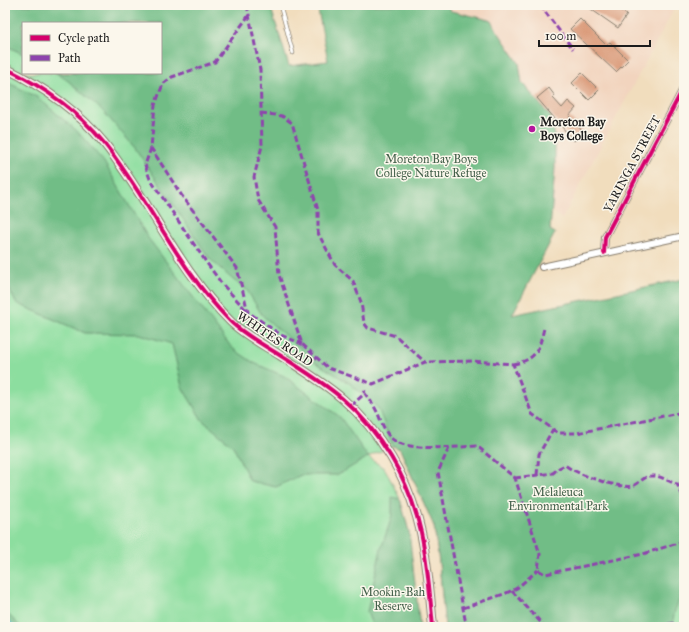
<svg xmlns="http://www.w3.org/2000/svg" width="689" height="632" font-family="'IM FELL Great Primer',serif">
	<style>
		.built { fill: #f2d4be }
		.green { fill: #8cde9f; stroke: #547d5e; fill-rule: evenodd }
		.forest { fill: #71bd86; stroke: #466c51 }
		.lines { fill: none; stroke-linecap: round; stroke-linejoin: round }
		.stream { stroke: #56b1d4; stroke-width: 2 }
		.building { fill: #d8936f }
		.service-casing { stroke: #867c6c; stroke-width: 4.5 }
		.minor-casing { stroke: #867c6c; stroke-width: 8 }
		.tertiary-casing { stroke: #867c6c; stroke-width: 10 }
		.service { stroke: #fff; stroke-width: 3 }
		.minor { stroke: #fff; stroke-width: 6 }
		.tertiary { stroke: #fff; stroke-width: 8 }
		.quiet { stroke: #8e44ad; stroke-width: 3; stroke-dasharray: 6 3; stroke-linecap: butt }
		.cycleway-casing { stroke: #fbf7ec; stroke-width: 6 }
		.cycleway { stroke: #d6006c; stroke-width: 4 }
		.poi-dot { fill: #b5179e; stroke: #fbf7ec; stroke-width: 1.5 }
		.labels { text-anchor: middle; stroke-width: 3; stroke-linejoin: round; paint-order: stroke }
		.poi-label { font-size: 12px; font-weight: bold; fill: #1c1c1c; stroke: #fbf7ec; text-anchor: start }
		.park-label { font-size: 12px; fill: #43604a; stroke: #fbf7ec }
		.street-label { font-size: 12px; fill: #1c1c1c; stroke: #fbf7ec }
	</style>
	<rect width="100%" height="100%" fill="#fbf7ec"/>
	<filter id="ink" filterUnits="userSpaceOnUse"><feTurbulence type="fractalNoise" baseFrequency=".025" numOctaves="2"/><feDisplacementMap in="SourceGraphic" scale="8" xChannelSelector="R" yChannelSelector="G"/><feConvolveMatrix kernelMatrix="1 2 1 2 8 2 1 2 1" color-interpolation-filters="sRGB"/></filter>
	<filter id="wash" filterUnits="userSpaceOnUse"><feTurbulence type="fractalNoise" baseFrequency=".012" numOctaves="4" result="noise"/><feDisplacementMap in="SourceGraphic" scale="16" xChannelSelector="R" yChannelSelector="G"/><feGaussianBlur stdDeviation="0.9" result="paint"/><feColorMatrix in="noise" values="0 0 0 0 0 0 0 0 0 0 0 0 0 0 0 0 0 1.4 0 .05"/><feComposite in="paint" operator="in"/></filter>
	<g filter="url(#wash)">
		<rect width="100%" height="100%" fill="#f1ddbd"/>
		<path class="built" d="M365,5H676L562,219L346,39Z"/>
		<path class="green" d="M5,5H256L344,311L488,359L684,279V627H445L439,562L434,526L400,449L393,446L368,457L385,469L400,499L409,532L375,627H21L5,611ZM23,23H161V73H23Z"/>
		<path class="forest" d="M5,5H270L289,66L328,61L317,5H447L451,11L490,20L519,63L522,83L551,117L555,137V168L550,230L555,233L512,315L684,279V592C678,602 671,615 674,627H445L439,562L434,526L400,449L393,446L378,408L349,383L315,362L262,315L247,290L232,279L210,259L135,148L103,111L67,80L56,73H161V23H23V54L5,45Z
			M5,81L37,97L77,131L104,162L148,238L232,348L254,363L284,376L340,417L368,457L338,475H301L276,487L250,481L233,446L202,420L182,387L172,344L139,334L85,333L16,303L5,280Z
			M392,497L400,499L409,532L420,627H373L367,612L381,549L392,516Z
			M5,611L21,627H5Z"/>
		<g class="lines">
			<path class="stream" d="M5,617L14,627"/>
		</g>
		<g id="blocks">
			<path class="building" d="M585,5H613L627,15L618,28Z
				M580,19L606,45L610,42L628,60L616,72L570,29Z
				M582,73L599,90L589,100L572,83Z
				M549,88L555,96L553,98L562,108L568,101L576,108L569,116L584,133L574,141L537,98Z"/>
		</g>
	</g>
	<g filter="url(#ink)">
		<use href="#blocks" fill-opacity="0" stroke="#867c6c" stroke-width="1"/>
		<g class="lines">
			<g class="service-casing">
				<path id="service" d="M280,5L293,53"/>
			</g>
			<g class="minor-casing">
				<path id="minor" d="M604,253L605,237L684,87
					M542,267L684,236"/>
			</g>
			<g class="tertiary-casing">
				<path id="tertiary" d="M5,68C42,86 78,111 104,143C149,199 178,269 230,321C244,335 264,345 281,356C329,386 361,407 391,457C425,513 427,564 433,627"/>
			</g>
			<use href="#service" class="service"/>
			<use href="#minor" class="minor"/>
			<use href="#tertiary" class="tertiary"/>
			<path class="quiet" d="M247,5L260,70L262,146L254,177L258,200L275,227L279,275L302,344L328,368L373,384L425,362L472,361L513,364L532,414L558,433H577L684,412
				M540,5L573,49
				M249,15L215,62L172,77L163,84L155,105L151,148L182,196L237,268L248,312L281,335L302,344
				M261,113L282,116L292,123L318,210V233L335,265L353,281L361,302L364,323L368,328L396,336L425,362
				M151,148L145,165L150,179L206,262L222,284L248,312
				M513,364C536,360 539,350 544,328
				M364,392C368,398 374,405 377,412C382,422 385,435 395,441C410,451 459,447 477,446L515,478L540,554L538,570L545,574L643,554L684,541
				M351,406L363,395L365,390
				M449,448L438,472L465,619L469,627
				M537,475L539,454L553,429
				M515,478L553,473L559,468L565,465C575,474 620,489 632,486C639,484 644,476 651,476C661,475 668,482 677,484L684,498
				M512,591L545,627
				M463,608L504,594L517,588L538,570
				M650,627L676,623"/>
			<g class="cycleway-casing">
				<path id="cycleway" d="M5,68C42,86 78,111 104,143C149,199 178,269 230,321C244,335 264,345 281,356C329,386 361,407 391,457C425,513 427,564 433,627
					M604,253L605,237L684,87"/>
			</g>
			<use href="#cycleway" class="cycleway"/>
		</g>
	</g>
	<circle class="poi-dot" cx="532" cy="129" r="4"/>
	<g class="labels">
		<g class="poi-label">
			<text x="540" y="126">Moreton Bay<tspan x="540" dy="14">Boys College</tspan></text>
		</g>
		<g class="park-label">
			<text x="431" y="163">Moreton Bay Boys<tspan x="431" dy="14">College Nature Refuge</tspan></text>
			<text x="558" y="496">Melaleuca<tspan x="558" dy="14">Environmental Park</tspan></text>
			<text x="393" y="596">Mookin-Bah<tspan x="393" dy="14">Reserve</tspan></text>
		</g>
		<g class="street-label">
			<text transform="translate(632 164) rotate(-62)" y="4">YARINGA STREET</text>
			<text transform="translate(275 339) rotate(34)" y="4">WHITES ROAD</text>
		</g>
	</g>
	<rect width="689" height="632" fill="none" stroke="#fbf7ec" stroke-width="20"/>
	<rect x="22" y="22" width="140" height="52" fill="#fbf7ec" stroke="#a29f99"/>
	<rect x="30" y="35" width="20" height="6" fill="#d6006c" stroke="#a29f99"/>
	<text x="58" y="42" font-size="12" fill="#1c1c1c">Cycle path</text>
	<rect x="30" y="55" width="20" height="6" fill="#8e44ad" stroke="#a29f99"/>
	<text x="58" y="62" font-size="12" fill="#1c1c1c">Path</text>
	<path d="M539 40v6h111v-6" fill="none" stroke="#1c1c1c" stroke-width="2"/>
	<text x="545" y="40" font-size="12" fill="#1c1c1c" stroke="#fbf7ec" stroke-width="3" paint-order="stroke">100 m</text>
</svg>
